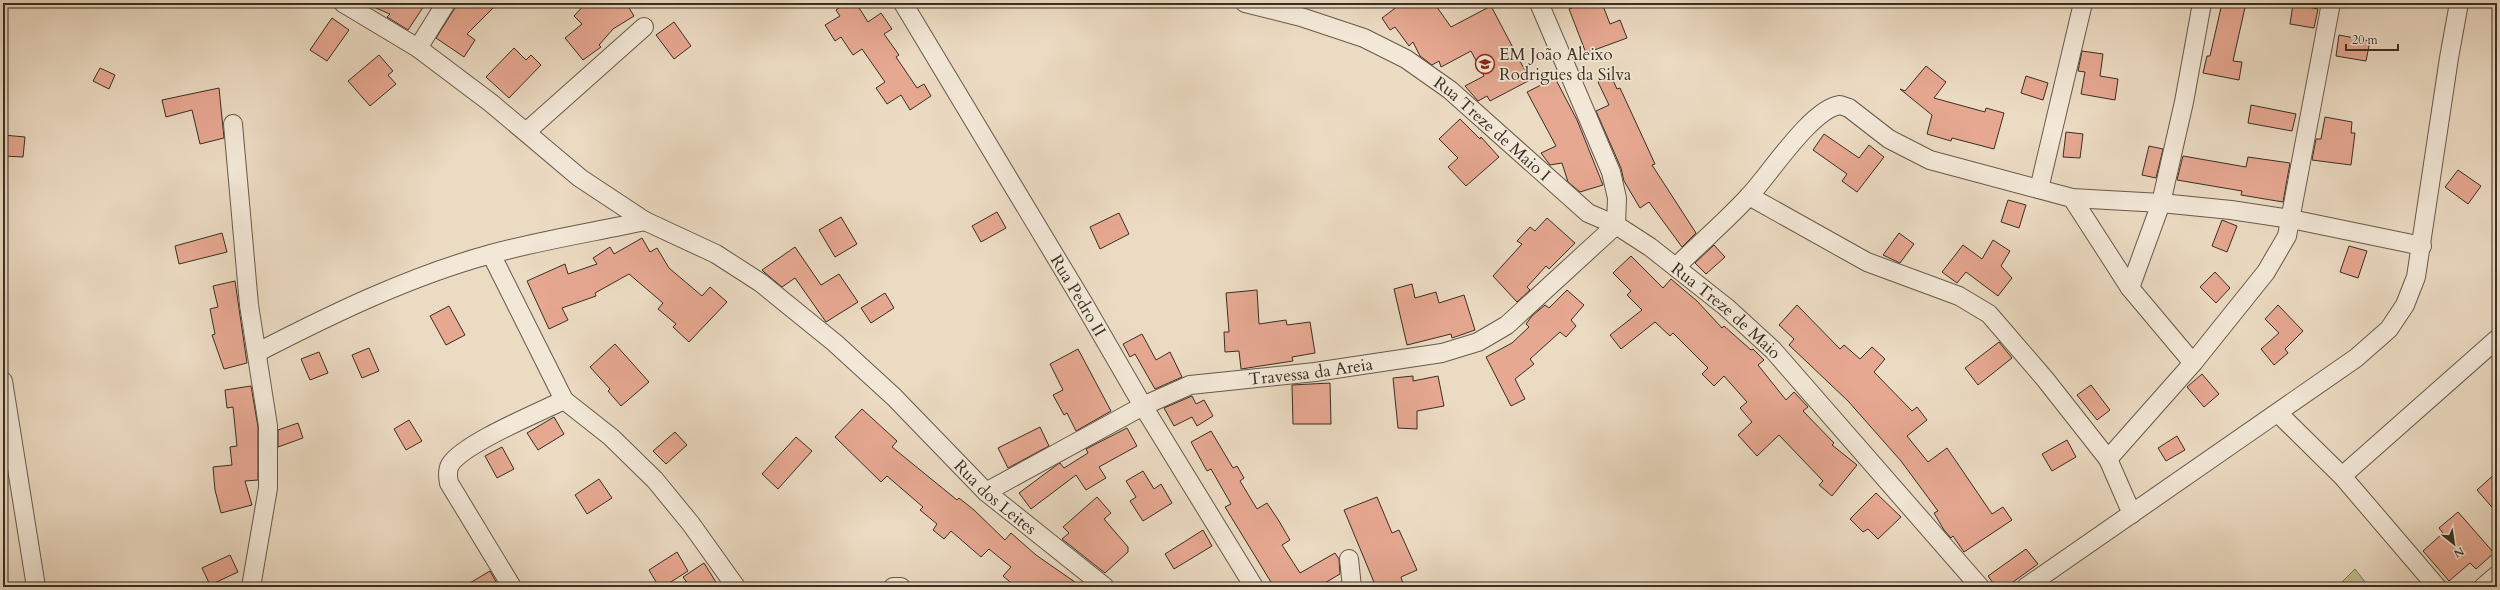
<svg xmlns="http://www.w3.org/2000/svg" width="2500" height="590" font-family="Cardo,serif">
	<style>
		.green { fill: #bfbe8f; stroke: #7c7658 }
		.building { fill: #e7a892; stroke: #392f21 }
		.lines { fill: none; stroke-linecap: round; stroke-linejoin: round }
		.minor-casing { stroke: #665a4a; stroke-width: 20 }
		.minor { stroke: #f3e8d8; stroke-width: 18 }
		.labels { text-anchor: middle; stroke-width: 3.5; stroke-linejoin: round; paint-order: stroke }
		.poi-label { font-size: 17px; fill: #392f21; stroke: #f3e8d8; text-anchor: start }
		.street-label { font-size: 17px; fill: #392f21; stroke: #f3e8d8 }
	</style>
	<rect width="100%" height="100%" fill="#ecdbc3"/>
	<filter id="stains"><feTurbulence type="fractalNoise" baseFrequency=".005" numOctaves="4"/><feColorMatrix values="0 0 0 0 .2 0 0 0 0 .09 0 0 0 0 .02 0 0 0 .5 -.17"/></filter>
	<radialGradient id="worn" r=".72"><stop offset=".6" stop-color="#630" stop-opacity="0"/><stop offset="1" stop-color="#630" stop-opacity=".3"/></radialGradient>
	<path class="green" d="M2355,569L2369,587H2337Z"/>
	<path class="building" d="M364,3H426L408,30L387,17L390,14Z
		M458,3H498L467,34L475,40L464,57L436,38Z
		M586,3H626L634,16L613,29L599,45L601,47L583,60L565,38L582,24L574,16Z
		M846,3H856L868,22L881,13L892,29L884,34L899,55L896,57L917,88L924,84L931,96L910,110L901,95L887,104L876,88L885,82L862,49L853,55L841,37L835,41L825,25L840,16L836,10Z
		M1402,3H1434L1451,27L1491,6L1530,80L1490,101L1487,96L1478,101L1465,86L1484,76L1471,51L1441,67L1439,61L1432,65L1420,56L1413,42L1409,46L1395,27L1390,30L1382,18Z
		M1570,3H1602L1610,24L1620,20L1627,38L1586,53L1569,9L1572,8Z
		M2222,3H2246L2233,61L2242,62L2239,80L2203,73L2207,56H2210Z
		M2293,4L2318,9L2314,28L2290,24Z
		M332,18L349,30L327,61L310,50Z
		M674,22L691,46L674,59L656,35Z
		M2339,35L2370,41L2366,61L2336,56Z
		M514,48L526,60L531,55L541,65L509,98L486,77Z
		M2082,51L2103,54L2100,76L2118,79L2115,100L2081,94L2085,72L2078,71Z
		M379,55L393,71L388,75L396,84L370,106L348,81Z
		M1926,66L1946,82L1934,98L1985,112L1986,108L2004,113L1994,149L1952,138L1951,141L1927,134L1932,115L1900,89L1905,91Z
		M100,68L115,75L109,89L93,81Z
		M1611,76L1617,89L1620,88L1655,164L1652,165L1696,233L1682,247L1649,202L1640,208L1624,181L1621,168L1596,111L1609,105L1598,82Z
		M2026,76L2048,83L2043,100L2021,93Z
		M1555,78L1577,120L1603,185L1580,192L1568,182L1562,163L1550,165L1541,153L1556,146L1527,92Z
		M219,88L224,138L200,144L192,110L166,117L162,100Z
		M2251,105L2296,114L2292,131L2248,123Z
		M2325,117L2352,122L2351,133H2355L2351,165L2312,160L2316,139H2321Z
		M1460,119L1480,139L1481,137L1499,157L1466,186L1448,167L1458,158L1439,139Z
		M2066,132L2083,134L2080,158L2063,157Z
		M1824,134L1859,158L1869,145L1884,157L1857,192L1842,181L1847,174L1813,150Z
		M3,135L25,137L23,157L3,156Z
		M2149,146L2163,149L2156,178L2142,175Z
		M2183,156L2246,167L2248,157L2290,163L2283,202L2241,195L2242,191L2177,180Z
		M2458,170L2481,186L2468,204L2445,187Z
		M2008,200L2026,205L2019,228L2001,222Z
		M997,212L1006,228L981,242L972,226Z
		M1119,213L1129,234L1100,249L1090,227Z
		M841,217L857,244L835,257L819,230Z
		M1547,218L1575,243L1549,269L1546,266L1527,287L1530,290L1517,302L1493,276L1522,244L1517,241L1530,227L1535,231Z
		M2222,220L2237,226L2227,252L2212,246Z
		M222,233L227,252L179,264L175,246Z
		M1899,233L1914,244L1900,263L1883,255Z
		M642,238L650,252L657,248L669,268L702,296L710,287L727,302L689,342L673,327L676,324L658,309L663,303L629,274L595,293L596,296L562,308L568,320L549,329L527,281L565,264L568,274L597,264L593,258L610,247L614,254Z
		M1993,240L2010,251L2001,266L2012,278L1998,296L1966,272L1957,283L1942,272L1963,245L1982,259Z
		M1714,245L1725,257L1706,274L1695,263Z
		M2349,246L2367,251L2358,278L2340,272Z
		M795,247L821,285L839,274L858,302L826,322L795,278L782,287L764,272L762,270Z
		M1631,256L1663,288L1671,279L1697,301L1722,328L1724,326L1751,350L1753,349L1764,360L1758,365L1786,400L1794,392L1808,407L1803,411L1834,443L1832,445L1857,465L1832,496L1819,485L1823,481L1779,435L1757,456L1738,435L1752,422L1740,408L1747,402L1724,376L1714,386L1702,374L1708,368L1673,333L1670,336L1655,322L1621,349L1610,335L1642,310L1627,295L1631,291L1613,273Z
		M2215,272L2230,288L2216,303L2200,287Z
		M235,281L247,363L224,369L212,335L215,334L210,309L218,307L213,286Z
		M1412,284L1415,298L1436,292L1439,303L1464,295L1475,330L1452,338L1451,334L1407,345L1394,289Z
		M1257,290L1259,324L1286,320L1287,325L1310,322L1315,353L1292,357L1293,361L1241,369L1239,351L1225,352L1224,332H1229L1226,293Z
		M1567,290L1584,305L1571,320L1576,326L1566,337L1560,332L1530,359L1534,364L1515,379L1525,399L1511,406L1486,357L1512,343L1529,327L1526,324L1532,316L1545,305L1549,308Z
		M885,293L894,308L871,323L861,308Z
		M1797,305L1840,349L1844,345L1860,359L1872,347L1885,359L1874,372L1912,411L1917,407L1927,420L1907,436L1928,462L1947,448L1992,514L2003,507L2012,520L1964,552L1953,536L1951,538L1944,530L1934,513L1938,511L1901,461L1848,401L1789,345L1794,339L1779,325Z
		M2278,305L2303,331L2285,349L2288,353L2274,365L2261,349L2279,333L2265,319Z
		M449,306L465,335L446,345L430,316Z
		M1142,334L1156,360L1170,352L1182,377L1155,389L1135,354L1130,357L1123,344Z
		M1999,342L2012,358L1978,385L1965,368Z
		M615,344L649,382L621,406L608,391L610,389L590,367Z
		M369,348L379,371L362,378L352,355Z
		M1078,349L1111,411L1076,431L1067,413L1064,415L1053,395L1063,390L1050,364Z
		M319,352L328,373L310,380L301,359Z
		M2202,374L2219,394L2204,407L2187,387Z
		M1413,376V381L1438,376L1444,406L1417,411V429L1398,428L1393,378Z
		M1330,383L1331,424H1293L1292,385Z
		M2091,385L2110,410L2097,420L2077,395Z
		M251,386L258,427V480L245,481L252,505L221,513L215,490L213,467L232,465L230,447L237,446L233,407L227,408L225,390Z
		M1192,396L1196,404L1204,400L1213,416L1197,426L1192,417L1174,426L1164,408Z
		M862,409L897,441L892,447L957,500L959,498L974,510L1005,540L1011,533L1036,555L1082,587H1016L1003,576L1011,567L989,549L981,557L951,531L944,539L933,530L937,524L920,510L923,507L887,476L881,482L835,437Z
		M554,417L564,434L538,450L527,433Z
		M409,420L422,441L406,450L394,429Z
		M298,423L303,438L278,447V430Z
		M1040,427L1049,446L1008,468L998,448Z
		M1127,428L1137,446L1099,467L1106,478L1086,490L1076,475L1031,509L1019,493L1058,464L1060,463L1064,468L1088,453L1086,449Z
		M1211,431L1233,468L1237,466L1244,478L1240,481L1257,509L1267,503L1279,521L1290,540L1282,545L1300,573L1335,553L1339,559L1340,574L1318,587H1274L1225,507L1231,504L1211,469L1207,471L1191,442Z
		M675,432L687,445L666,464L653,451Z
		M2177,436L2185,450L2166,461L2158,448Z
		M796,437L812,451L778,489L762,474Z
		M2067,440L2076,457L2052,471L2042,454Z
		M502,447L514,469L497,478L485,456Z
		M1143,471L1154,489L1161,484L1172,503L1143,521L1130,501L1136,497L1126,481Z
		M2497,472V513L2477,490Z
		M599,479L612,498L587,514L575,495Z
		M1876,493L1901,517L1878,539L1868,529L1863,532L1850,519Z
		M1097,497L1111,513L1104,519L1128,547V552L1105,573L1062,539L1069,533L1063,527Z
		M1377,497L1392,533L1399,530L1417,570L1401,577L1404,587H1376L1344,510Z
		M2458,512L2494,553L2476,569L2470,563L2449,581L2423,551L2443,533L2439,528Z
		M1203,530L1212,546L1174,569L1165,554Z
		M2026,549L2038,564L2006,587H1996L1988,576Z
		M677,552L688,571L663,587H659L649,570Z
		M230,555L238,572L210,585L202,568Z
		M704,563L719,587H690L683,577Z
		M490,571L499,587H463Z"/>
	<g class="lines">
		<g class="minor-casing">
			<g id="minor">
				<path id="s1" d="M343,3L418,48L491,103L580,178L645,221L716,254L761,283L835,343L894,397L986,492L1105,587"/>
				<path id="s2" d="M903,3L1084,304L1143,406L1254,587"/>
				<path id="s3" d="M1245,3L1301,17L1364,38L1406,59L1450,90L1588,213L1616,225L1650,247L1726,307L1773,350L1980,587"/>
				<path d="M1539,3L1611,172L1617,198L1616,225"/>
				<path d="M418,48L446,3"/>
				<path d="M233,124L249,305L268,426V488L251,587"/>
				<path d="M526,132L644,27"/>
				<path d="M2039,189L2083,3"/>
				<path d="M1749,196L1867,262L1959,296L1989,314L2045,379L2108,459L2132,514"/>
				<path d="M2072,198L2130,288"/>
				<path d="M491,254L564,400L611,437L655,480L691,524L736,587"/>
				<path d="M1676,267C1700,243 1726,221 1749,196C1770,174 1811,109 1840,105L1849,108L1889,139L1930,160L2072,198L2161,203L2231,210L2291,219L2422,246"/>
				<path d="M258,352C332,314 410,276 491,254C542,240 594,232 645,221"/>
				<path d="M2193,363L2130,288L2161,203L2184,102L2202,3"/>
				<path d="M3,381L36,587"/>
				<path d="M2278,413L2342,476L2437,587"/>
				<path d="M2108,459L2193,363L2266,272L2287,236L2331,3"/>
				<path d="M2342,476L2497,339"/>
				<path id="s4" d="M986,492L1143,406L1190,385L1315,372L1442,353L1478,342L1507,325L1616,225"/>
				<path d="M1349,559L1352,587"/>
				<path d="M512,587L449,483C448,478 447,471 450,465C462,444 540,412 564,400"/>
				<path d="M893,587H901"/>
				<path d="M2026,587L2356,358L2389,329L2405,305L2416,277L2449,58L2459,3"/>
				<path d="M2483,587L2497,575"/>
			</g>
		</g>
		<use href="#minor" class="minor"/>
	</g>
	<defs>
		<g id="school-ring" transform="scale(1)"><circle r="9.5" fill="#f3e8d8" stroke="#8f2418" stroke-width="1.5"/><path d="M0-5L7-2L0 1L-7-2ZM-4 1L0 2.5L4 1V4Q0 6-4 4Z" fill="#8f2418"/></g>
	</defs>
	<g fill-rule="evenodd">
		<use href="#school-ring" x="1485" y="64"/>
	</g>
	<g class="labels">
		<g class="poi-label">
			<text x="1499" y="60">EM João Aleixo<tspan x="1499" dy="20">Rodrigues da Silva</tspan></text>
		</g>
		<g class="street-label">
			<text dy="6" stroke="none"><textPath href="#s3" startOffset="282">Rua Treze de Maio I</textPath></text>
			<text dy="6" stroke="none"><textPath href="#s2" startOffset="341">Rua Pedro II</textPath></text>
			<text dy="6" stroke="none"><textPath href="#s3" startOffset="580">Rua Treze de Maio</textPath></text>
			<text dy="6" stroke="none"><textPath href="#s4" startOffset="352">Travessa da Areia</textPath></text>
			<text dy="6" stroke="none"><textPath href="#s1" startOffset="823">Rua dos Leites</textPath></text>
		</g>
	</g>
	<rect width="2500" height="590" fill="none" stroke="#ecdbc3" stroke-width="16"/>
	<rect x="4" y="4" width="2492" height="582" fill="none" stroke="#392f21" stroke-width="2"/>
	<rect x="8" y="8" width="2484" height="574" fill="none" stroke="#392f21"/>
	<g transform="translate(2454 544) rotate(150)" stroke="#f3e8d8" stroke-width="3" paint-order="stroke">
	<path d="M0-3L7 15L0 10L-7 15Z" fill="#392f21"/>
	<text y="-6" font-size="11" font-weight="bold" text-anchor="middle" fill="#392f21">N</text>
	</g>
	<path d="M2346 44v6h52v-6" fill="none" stroke="#392f21" stroke-width="2"/>
	<text x="2352" y="44" font-size="12" fill="#392f21" stroke="#f3e8d8" stroke-width="3" paint-order="stroke">20 m</text>
	<rect width="100%" height="100%" filter="url(#stains)"/>
	<rect width="100%" height="100%" fill="url(#worn)"/>
</svg>
